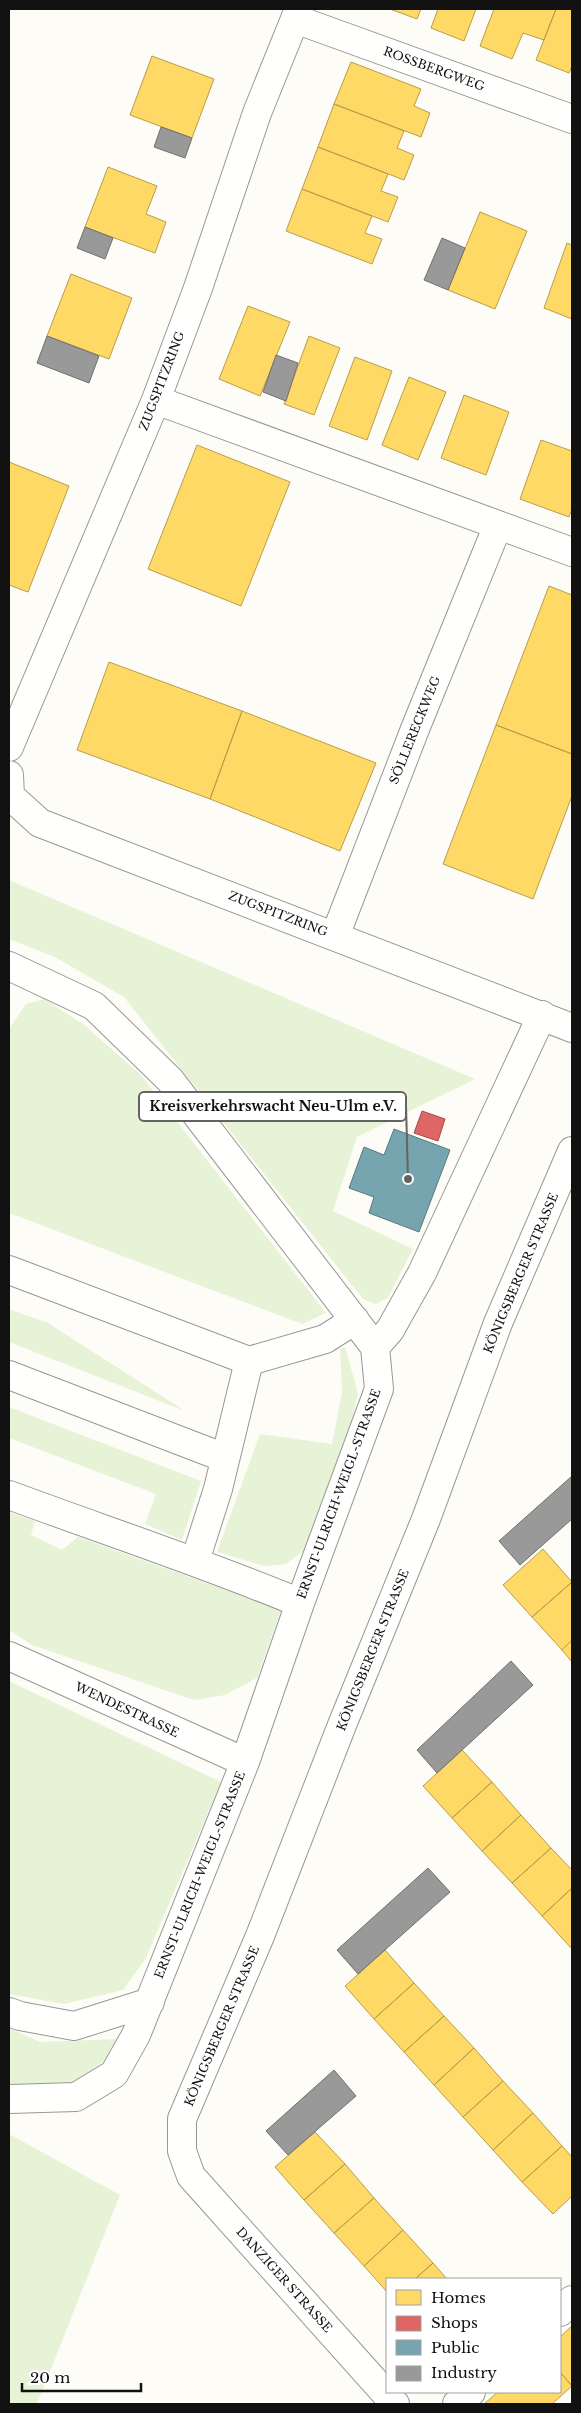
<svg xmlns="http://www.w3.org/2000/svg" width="581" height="2413" font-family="'Libre Baskerville',serif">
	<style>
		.green { fill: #e7f3d7 }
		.homes { fill: #ffd966; stroke: #b89d4c }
		.shops { fill: #e06666; stroke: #a24c4c }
		.public { fill: #76a5af; stroke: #587980 }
		.industry { fill: #999; stroke: #707070 }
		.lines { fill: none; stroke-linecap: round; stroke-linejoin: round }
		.minor-casing { stroke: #979795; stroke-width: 30 }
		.minor { stroke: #fffffe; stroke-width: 28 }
		.labels { text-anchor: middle; stroke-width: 5; stroke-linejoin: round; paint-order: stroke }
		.street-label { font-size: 12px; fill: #111; stroke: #fff }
		.leader { fill: none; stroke: #646362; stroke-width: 2 }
		.callout-dot { fill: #646362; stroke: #fff; stroke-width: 2 }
		.callout { fill: #fff; stroke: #646362; stroke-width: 2 }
		.callout-label { font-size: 14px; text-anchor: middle; font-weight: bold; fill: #111 }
	</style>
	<rect width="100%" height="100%" fill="#fdfcf7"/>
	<path class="green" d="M9,880L475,1079L357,1137L333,1211L413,1249L388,1298L376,1304L363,1299L124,997L55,957L9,939Z
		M44,999L83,1024L140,1074L326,1313L302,1324L9,1213V1029L26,1004Z
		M9,1309L48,1323L185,1411L9,1342Z
		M345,1347L358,1393L346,1448L306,1549L286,1564L264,1566L217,1552L260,1434L332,1444L342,1392L340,1349Z
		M9,1407L201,1481L182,1540L145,1524L156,1494L9,1438Z
		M9,1512L35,1521L31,1535L62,1550L78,1537L281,1610L257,1678L225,1695L194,1700L32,1645L9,1630Z
		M9,1681L221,1782L146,1958L123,1990L64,2004L9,1994Z
		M9,2028L40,2042L117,2039L113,2056L74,2082L20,2088L9,2085Z
		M9,2134L120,2195L37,2404H9Z"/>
	<path class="homes" d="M390,9H421L417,19Z
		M438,9H476L464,41L431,28Z
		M494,9H556L544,40L523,33L512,59L480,46Z
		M556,9H572V66L569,73L536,60Z
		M152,56L214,79L192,138L130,115Z
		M351,62L421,89L414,106L430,113L421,137L334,104Z
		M334,104L404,131L397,148L414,155L404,180L318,147Z
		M318,147L388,174L381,191L398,197L388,222L302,189Z
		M108,167L157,186L146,214L166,222L155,253L85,227Z
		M302,189L372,216L365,233L382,239L372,264L286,231Z
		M480,212L527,231L495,309L448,290Z
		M567,243L572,245V319L544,308Z
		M71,274L132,298L109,359L47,336Z
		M248,306L290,322L260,396L219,379Z
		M309,336L340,348L314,415L284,404Z
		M355,357L392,371L367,440L329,426Z
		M409,377L446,392L418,460L382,445Z
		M464,395L509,412L486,475L441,458Z
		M541,440L572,451V509L569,517L520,499Z
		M197,445L290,482L241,606L148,569Z
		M9,462L69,486L28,592L9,585Z
		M549,586L572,595V754L496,725Z
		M109,662L242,711L210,799L77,750Z
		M242,711L376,763L340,851L210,799Z
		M496,725L572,754V796L533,899L443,864Z
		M543,1549L572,1582L532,1617L503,1585Z
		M572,1582V1640L562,1650L532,1617Z
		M572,1640V1662L562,1650Z
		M462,1750L492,1782L452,1818L423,1786Z
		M492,1782L521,1815L482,1851L452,1818Z
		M521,1815L551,1848L512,1883L482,1851Z
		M551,1848L572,1870V1888L542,1916L512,1883Z
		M572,1888V1948H571L542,1916Z
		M385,1950L414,1983L374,2019L345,1986Z
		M414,1983L444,2016L404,2052L374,2019Z
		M444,2016L474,2048L434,2085L404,2052Z
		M474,2048L503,2081L463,2117L434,2085Z
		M503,2081L533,2113L493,2150L463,2117Z
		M533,2113L562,2146L522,2182L493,2150Z
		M315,2132L345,2164L304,2200L275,2167Z
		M562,2146L572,2157V2196L553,2214L522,2182Z
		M345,2164L374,2198L334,2233L304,2200Z
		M374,2198L403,2230L364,2266L334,2233Z
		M403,2230L433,2263L415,2279H387V2292L364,2266Z
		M433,2263L447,2279H415Z
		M572,2326V2386L560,2372V2337Z
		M560,2372L572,2386L552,2404H484L498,2392H560Z"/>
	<path class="shops" d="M422,1111L445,1119L438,1141L414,1133Z"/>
	<path class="public" d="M394,1129L450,1150L419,1232L369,1213L374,1197L349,1188L364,1147L384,1155Z"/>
	<path class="industry" d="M161,127L192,138L185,158L154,147Z
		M85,227L113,238L105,259L77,248Z
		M442,238L465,248L448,290L424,280Z
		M47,336L99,356L89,383L37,363Z
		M276,355L298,363L286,401L263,392Z
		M572,1476V1519L520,1565L499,1541Z
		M511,1661L533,1685L437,1773L417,1750Z
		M428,1868L450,1892L358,1974L337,1950Z
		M334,2070L356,2096L288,2155L266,2131Z"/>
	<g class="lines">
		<g class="minor-casing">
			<path id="minor" d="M295,19L572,119
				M156,400L572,552
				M9,747L156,400L198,288L257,113L299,9
				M9,775L10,796L40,823L572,1028
				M335,936L415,729L498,525
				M9,966L94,1006L170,1080L375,1347L379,1389L300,1603L245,1762L136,2035L114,2074L76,2097L9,2099
				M9,1270L249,1361L218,1489L195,1561
				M375,1347L390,1330L422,1273L542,1015
				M249,1361L325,1339L355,1320
				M9,1375L225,1458
				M9,1495C106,1531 204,1563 300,1603
				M9,1656L245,1762
				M9,2012L20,2016L74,2026L150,2002
				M560,2312L572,2300
				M395,2404L191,2176L182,2151V2119L260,1936L342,1725L426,1519L498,1323L572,1151
				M457,2404L471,2392"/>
		</g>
		<use href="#minor" class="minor"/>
	</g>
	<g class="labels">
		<g class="street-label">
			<text transform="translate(434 69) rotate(20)" y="4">ROSSBERGWEG</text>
			<text transform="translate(162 381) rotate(-69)" y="4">ZUGSPITZRING</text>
			<text transform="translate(415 730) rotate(-68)" y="4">SÖLLERECKWEG</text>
			<text transform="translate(278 914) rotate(21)" y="4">ZUGSPITZRING</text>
			<text transform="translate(521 1273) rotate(-67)" y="4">KÖNIGSBERGER STRASSE</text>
			<text transform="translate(339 1494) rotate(-70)" y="4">ERNST-ULRICH-WEIGL-STRASSE</text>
			<text transform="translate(373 1650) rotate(-68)" y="4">KÖNIGSBERGER STRASSE</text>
			<text transform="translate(127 1710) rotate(25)" y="4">WENDESTRASSE</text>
			<text transform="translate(200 1875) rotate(-68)" y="4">ERNST-ULRICH-WEIGL-STRASSE</text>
			<text transform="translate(222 2026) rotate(-67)" y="4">KÖNIGSBERGER STRASSE</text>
			<text transform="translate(284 2280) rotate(48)" y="4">DANZIGER STRASSE</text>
		</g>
	</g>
	<path class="leader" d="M408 1179L406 1106"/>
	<circle class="callout-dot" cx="408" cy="1179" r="5"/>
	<rect class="callout" x="139" y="1092" width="267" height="29" rx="5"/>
	<g class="callout-label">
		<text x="273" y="1111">Kreisverkehrswacht Neu-Ulm e.V.</text>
	</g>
	<rect width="581" height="2413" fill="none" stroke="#111111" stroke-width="20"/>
	<rect x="386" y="2278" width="175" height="115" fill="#ffffff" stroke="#a0a0a0"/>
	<rect x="396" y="2290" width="25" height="15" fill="#ffd966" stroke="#a0a0a0"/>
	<text x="431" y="2303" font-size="15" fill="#111111">Homes</text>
	<rect x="396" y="2316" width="25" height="15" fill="#e06666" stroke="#a0a0a0"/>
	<text x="431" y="2328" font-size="15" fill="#111111">Shops</text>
	<rect x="396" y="2340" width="25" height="15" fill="#76a5af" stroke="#a0a0a0"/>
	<text x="431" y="2353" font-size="15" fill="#111111">Public</text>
	<rect x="396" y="2366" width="25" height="15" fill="#999999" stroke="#a0a0a0"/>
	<text x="431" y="2378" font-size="15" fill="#111111">Industry</text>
	<path d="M22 2383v8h119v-8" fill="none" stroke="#111111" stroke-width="2.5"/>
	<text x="30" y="2383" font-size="15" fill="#111111" stroke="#ffffff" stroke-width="4" paint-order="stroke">20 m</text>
</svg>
